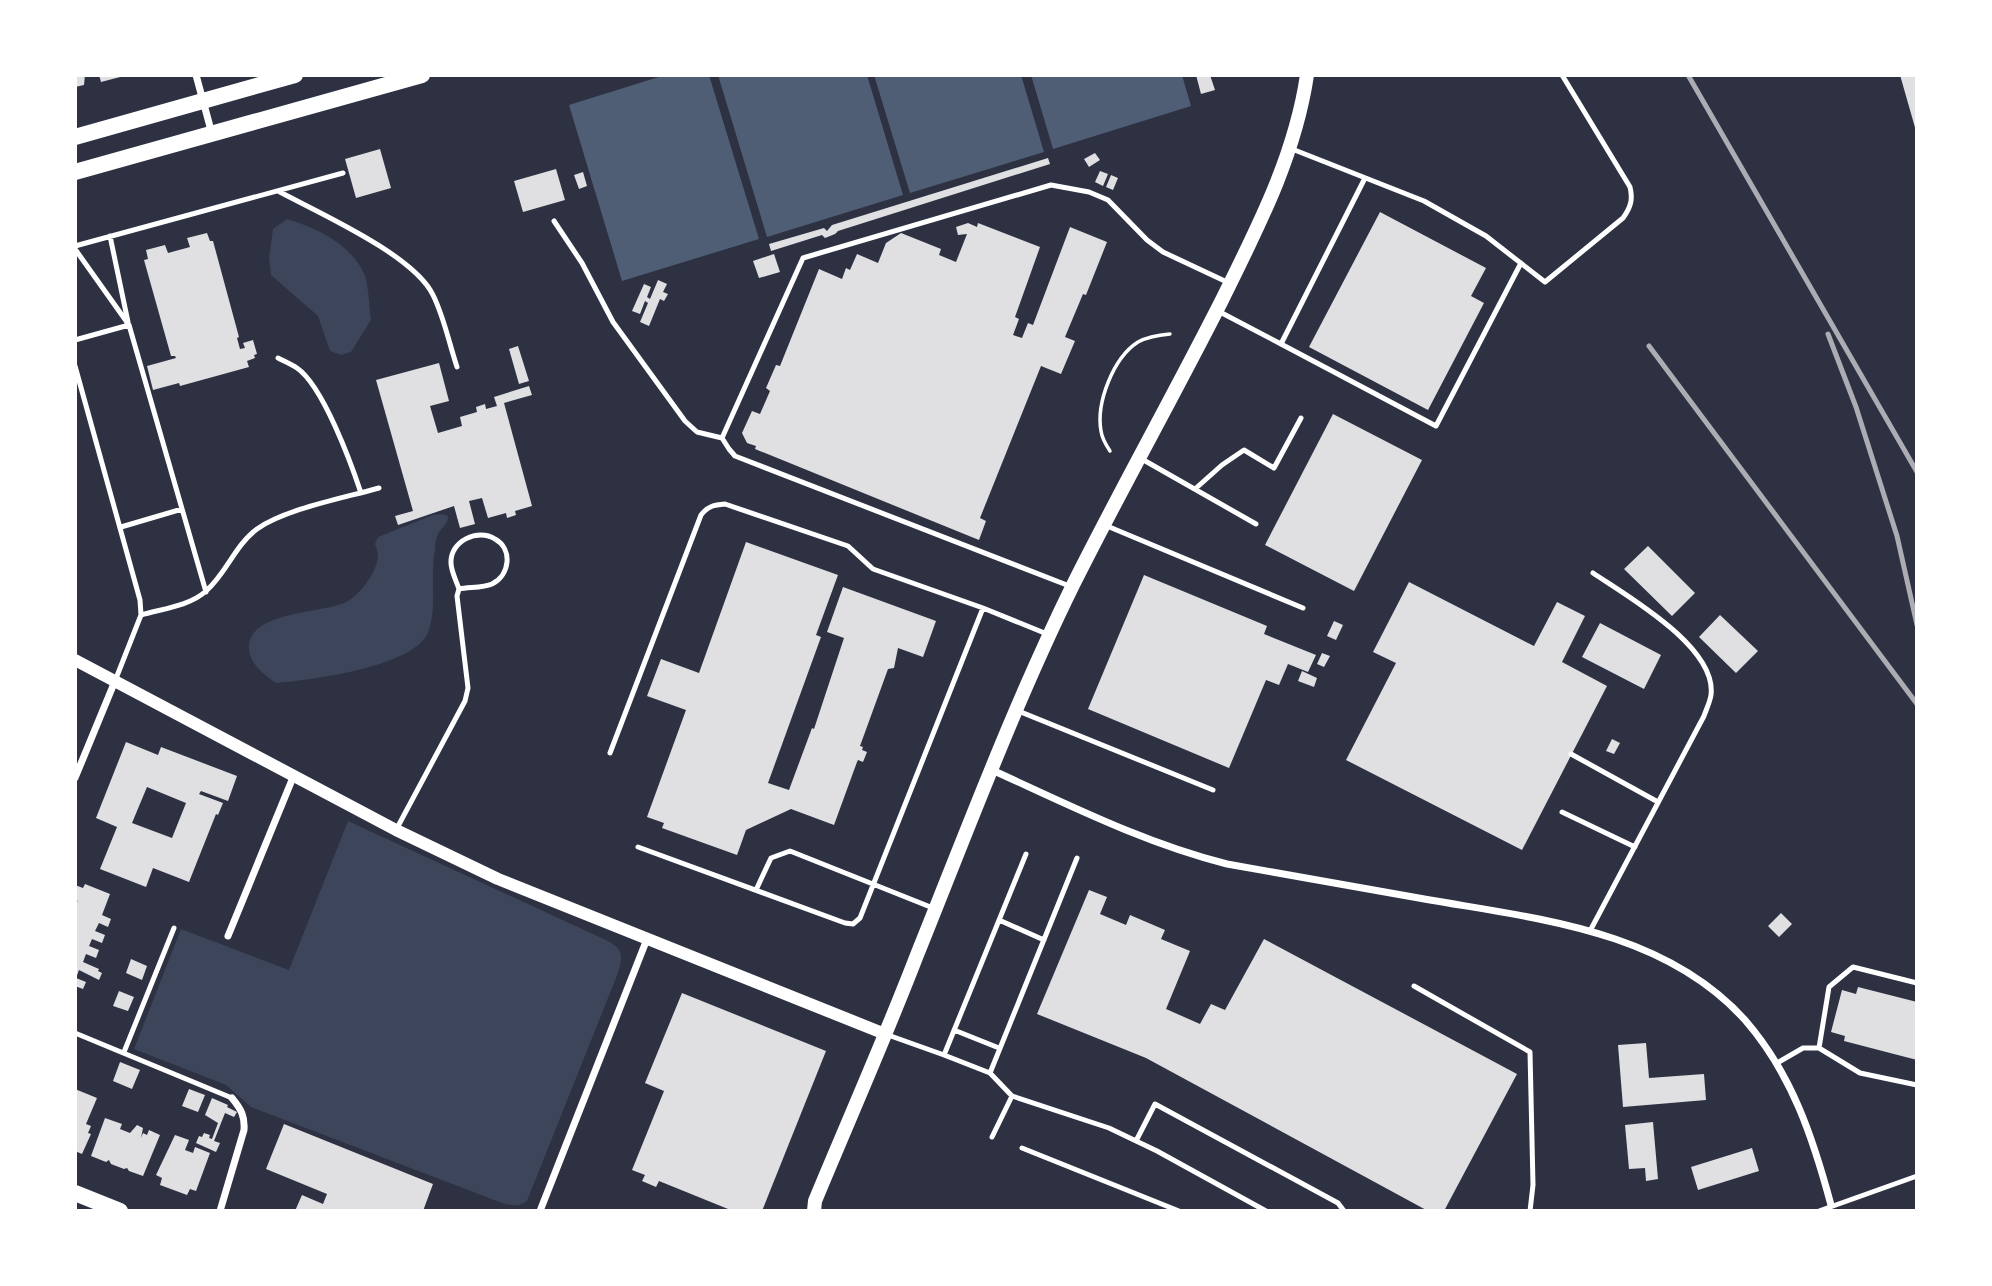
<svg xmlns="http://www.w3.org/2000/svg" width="1992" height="1286" font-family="Georgia,serif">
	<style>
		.green { fill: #3c4559 }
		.water { fill: #4f5d75 }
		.building { fill: #e0e0e3; fill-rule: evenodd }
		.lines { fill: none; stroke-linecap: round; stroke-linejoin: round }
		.path { stroke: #fff; stroke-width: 3.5 }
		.service { stroke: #fff; stroke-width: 5 }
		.minor { stroke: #fff; stroke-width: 7 }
		.tertiary { stroke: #fff; stroke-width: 12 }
		.secondary { stroke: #fff; stroke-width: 14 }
		.primary { stroke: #fff; stroke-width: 16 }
		.rail { stroke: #abadb3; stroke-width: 5 }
	</style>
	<rect width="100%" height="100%" fill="#2d3142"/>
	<path class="green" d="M287,219C317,228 353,245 365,276C369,289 369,306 371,320L351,352L341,355L330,351L318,316L271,275L269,258L273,229Z
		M443,514L448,516C448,524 442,527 438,534C436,538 435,545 435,550C430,576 437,605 429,630C418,667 310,680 276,683C263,674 247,662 249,644C253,612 320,613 344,603C359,597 378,571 378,555C378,553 376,546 375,544L378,537L433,515Z
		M348,821L606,940C622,948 624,955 618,973L527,1201C519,1207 512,1206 502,1203L251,1107L226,1085L134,1049L181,929L289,970Z"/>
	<path class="water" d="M665,75H709L759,239L622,281L569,105Z
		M718,75H867L903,195L767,237Z
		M874,75H1021L1044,152L910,193Z
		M1031,75H1182L1191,106L1053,149Z"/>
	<path class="building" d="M75,75H85L84,85L75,87Z
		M99,75H124V76L101,82Z
		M1196,75H1210L1215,90L1201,94Z
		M1900,75H1915L1917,131H1916Z
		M380,149L391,188L356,198L345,159Z
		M1095,153L1100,160L1089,167L1084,159Z
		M1048,158L1050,164L838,231L835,234L825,238L822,235L771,251L769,244L824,228L827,231L832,225Z
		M556,169L565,200L523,212L514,181Z
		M1100,171L1108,174L1103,186L1095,182Z
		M583,172L587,186L579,189L574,175Z
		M1111,175L1118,178L1113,190L1106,187Z
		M1380,212L1486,268L1471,296L1484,303L1428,410L1309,347Z
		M968,223L977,227L978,223L1040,247L1015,317L1019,319L1013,335L1022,338L1028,323L1033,325L1070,227L1107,242L1086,295L1083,294L1065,337L1075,341L1061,374L1041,366L980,518L986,521L979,540L755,449L756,446L747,443L742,433L752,411L760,414L770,391L766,388L776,365L780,366L819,269L842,279L846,268L850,270L857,254L878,263L886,243L901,233L941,249L939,255L956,262L967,234L958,235L956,227Z
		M207,233L210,241H213L239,337L237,338L240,349L245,348L243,343L253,340L257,354L254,355L255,358L247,361L249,367L180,386L179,383L153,390L147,366L176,358L175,356H171L144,260L148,259L146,250L165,245L168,253L190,247L187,238Z
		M774,254L780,272L759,278L753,261Z
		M658,280L667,284L663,292L668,294L664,301L660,299L649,326L640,322L648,303L645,301L640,314L632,311L644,284L651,287L647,297L650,299Z
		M518,346L529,381L519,384L509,349Z
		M439,363L449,401L430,406L438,433L462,426L460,417L477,412L476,407L485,404L486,409L497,406L494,397L529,386L532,395L504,403L532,506L515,511L516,515L507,518L506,513L488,518L482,498L469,501L475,524L460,528L454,506L398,525L395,516L413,511L376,380Z
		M1333,414L1422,460L1354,591L1265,545Z
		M746,542L838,575L816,635L821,637L768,783L789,790L812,728L814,729L844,638L827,632L843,587L936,621L923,657L898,648L894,668L888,669L860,746L863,747L862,750L867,752L863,762L858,760L857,762L834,825L791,809L746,830L737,855L662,828L664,823L647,817L686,710L647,696L661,659L699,673Z
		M1648,546L1695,593L1672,616L1624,569Z
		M1144,575L1267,626L1264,634L1316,655L1308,672L1288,664L1279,685L1266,680L1229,768L1088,709Z
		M1409,582L1534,646L1557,602L1585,616L1562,662L1607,686L1522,850L1346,760L1396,663L1373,652Z
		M1720,615L1758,651L1736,673L1699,637Z
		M1334,621L1343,625L1336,640L1327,636Z
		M1600,623L1661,655L1644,689L1582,657Z
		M1322,653L1330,656L1324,667L1317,664Z
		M1302,671L1317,678L1314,687L1298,681Z
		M1612,739L1620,743L1614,754L1606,751Z
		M126,742L158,755L161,747L237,776L228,801L201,791L199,794L223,803L218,815L216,814L189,882L153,868L146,887L100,869L117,827L96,818ZM147,787L186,803L172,838L132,823Z
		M85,884L110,894L102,915L111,919L108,927L99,923L95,931L105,935L102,943L92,939L89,946L99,950L96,958L86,954L83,962L99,969L98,971L102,973L99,980L79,970L76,978L86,982L83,989L75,986V903L78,901L75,900V885L83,888Z
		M1089,890L1107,897L1100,914L1126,925L1130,915L1165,930L1161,939L1190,951L1166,1009L1200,1024L1211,1004L1225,1010L1264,939L1517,1074L1444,1211H1428L1146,1058L1037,1014Z
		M1781,913L1792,924L1779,937L1768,926Z
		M131,959L147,966L142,980L126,973Z
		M1858,987L1917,1002V1060L1844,1041L1845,1036L1831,1032L1842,990L1856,994Z
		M119,991L134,997L128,1011L113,1006Z
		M682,993L826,1051L762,1211H733L659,1181L656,1187L642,1181L645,1175L632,1170L664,1091L645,1083Z
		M1646,1043L1649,1078L1704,1074L1706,1100L1623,1107L1618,1045Z
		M120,1062L140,1070L132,1089L113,1081Z
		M75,1089L97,1098L86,1124L91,1126L88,1133L91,1134L82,1154L75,1151Z
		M189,1089L205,1095L198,1112L182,1106Z
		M212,1098L228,1105L227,1107L237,1112L234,1117L225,1113L214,1141L220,1143L216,1152L196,1143L199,1136L202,1137L204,1133L210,1135L209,1138L212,1139L218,1123L205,1115Z
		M105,1118L122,1124L120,1129L130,1133L137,1125L143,1128L141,1138L143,1133L147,1135L149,1130L160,1135L143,1176L129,1171L127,1168L124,1169L111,1164L109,1160L106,1162L91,1156Z
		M1653,1122L1658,1179L1646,1181L1645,1168L1629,1169L1625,1125Z
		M284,1124L433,1184L423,1211H295L302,1195L323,1204L327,1194L266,1169Z
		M175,1135L189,1140L185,1150L193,1153L195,1147L210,1153L196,1191L190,1189L187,1195L160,1185L162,1178L156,1175Z
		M1752,1148L1759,1171L1698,1190L1691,1167Z"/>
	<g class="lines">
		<path class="path" d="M1110,451C1106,445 1102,438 1101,431C1096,403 1113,358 1138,342C1147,337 1159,335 1170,334"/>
		<path class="service" d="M1292,149L1424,201L1486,236L1545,282L1623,218C1631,207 1633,199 1630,187L1562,75
			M1365,178L1281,344L1436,426L1521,263
			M278,191C319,213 414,255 433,295C444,317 449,343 457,367
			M554,221L582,263L613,322L685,421L697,432L722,438
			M110,236L128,322
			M75,246L343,173
			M75,249L129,325
			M1218,311L1281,344
			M75,340L129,325L206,592
			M278,358C284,361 291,364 297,368C323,386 351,463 361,493
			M75,366L140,600L141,615L115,681
			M1140,458L1256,524
			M1195,489L1222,465L1244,450L1274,468L1301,418
			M1107,526L1303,608
			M121,527L182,509
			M1072,587L735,456L729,449L722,438L803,258L1051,185L1089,192L1108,200L1147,240L1163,252L1229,283
			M141,615C161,609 190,606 206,591C226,574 235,545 257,529C285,509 344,498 379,488
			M1016,710L1213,790
			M610,753L701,515C708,506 714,505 725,504L848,546L873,569L983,608L1047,634
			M1571,754L1658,802
			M1562,812L1635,847
			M396,830L465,701L468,688L457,596L459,589C469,587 483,588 492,584C510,575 513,549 495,539C478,528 450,541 451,563C451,571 456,580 459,589
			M638,847L845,923L853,924L860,918L983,608
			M1026,854L944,1055L990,1073L1012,1096L1109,1128L1157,1151L1266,1211
			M756,890L771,858L790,851L933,908
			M999,920L1044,940
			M1590,931L1704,716C1706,710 1710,702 1711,695C1717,647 1627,596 1593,573
			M1414,986L1530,1052L1533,1185L1530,1211
			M954,1030L999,1048
			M75,1033L232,1098
			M888,1035L944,1055
			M1819,1048L1829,987L1853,967L1917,983
			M124,1052L174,928
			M1777,1063L1803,1048H1819L1860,1073L1917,1085
			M990,1073L1077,858
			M992,1137L1012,1096
			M1136,1141L1155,1104L1338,1203L1344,1211
			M1022,1148L1179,1211
			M1819,1211L1917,1176"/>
		<path class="minor" d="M196,75L212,134
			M992,770C1069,805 1144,843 1227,864C1294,876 1362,888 1430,900C1540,919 1665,931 1745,1020C1792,1074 1813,1138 1831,1205
			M75,778L115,681
			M228,936L294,775
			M220,1211L244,1130C245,1116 241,1109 232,1098
			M540,1211L647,939"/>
		<path class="tertiary" d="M75,660L396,830L498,879L885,1034"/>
		<path class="secondary" d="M814,1211L815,1201C849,1119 885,1038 917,955C967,831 1014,705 1073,585C1121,489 1174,395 1222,300C1258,227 1295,156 1307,75"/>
		<path class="primary" d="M75,137L295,75
			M75,172L422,75
			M75,1193L120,1211"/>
		<path class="rail" d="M1688,75L1917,472
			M1828,334L1856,407L1897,536L1917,625
			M1649,346L1917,704"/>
	</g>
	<rect width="1992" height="1286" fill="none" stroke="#ffffff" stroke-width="154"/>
</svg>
